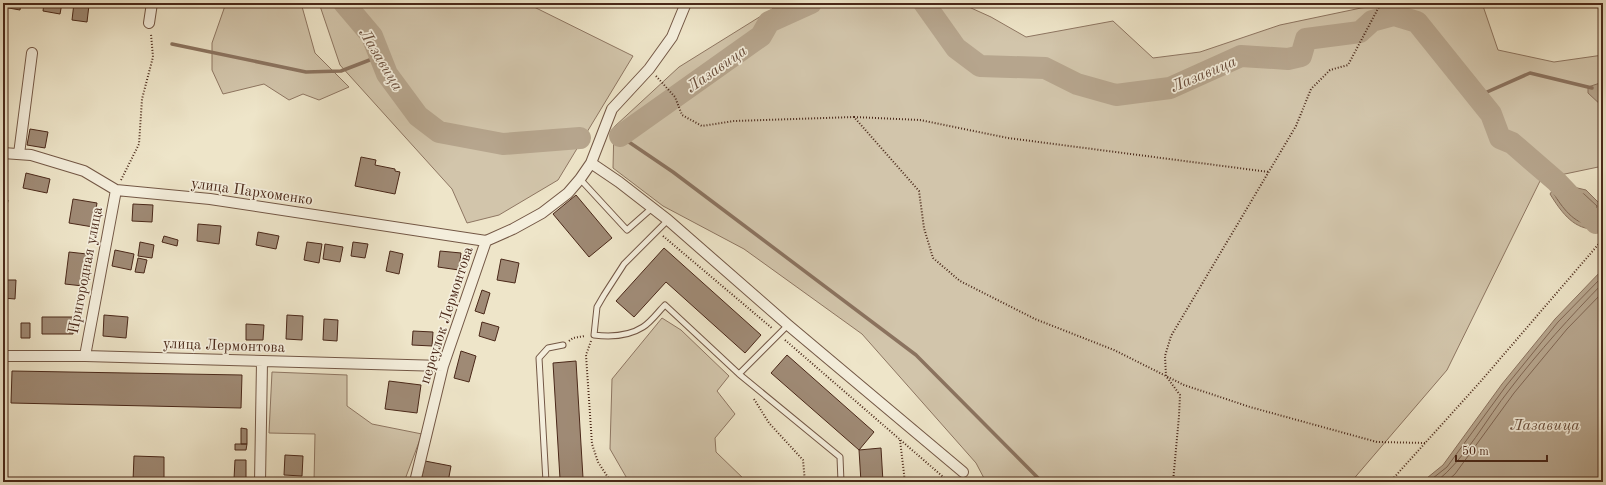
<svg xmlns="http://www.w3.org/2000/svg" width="1606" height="485" font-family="'Old Standard TT',serif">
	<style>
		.green { fill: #d2c5ab; stroke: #8e7662 }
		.water { fill: #b6a58d; stroke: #8b735f }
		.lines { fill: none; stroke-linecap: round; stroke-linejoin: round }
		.shore { stroke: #806653; stroke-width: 1 }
		.stream { stroke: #8b735f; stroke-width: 3.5 }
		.river { stroke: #b6a58d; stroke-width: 22 }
		.building { fill: #9f8a75; stroke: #4a2819 }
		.lane-casing { stroke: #735745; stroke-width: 7 }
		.street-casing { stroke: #735745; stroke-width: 12 }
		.path { stroke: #4a2819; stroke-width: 2; stroke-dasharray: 1 2; stroke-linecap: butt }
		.lane { stroke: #f4eedc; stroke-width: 5 }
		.street { stroke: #f4eedc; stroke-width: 10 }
		.labels { text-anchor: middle; stroke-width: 3.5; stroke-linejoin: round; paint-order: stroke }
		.street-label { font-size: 15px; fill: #4a2819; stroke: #f4eedc }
		.water-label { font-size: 16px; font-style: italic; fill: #6a4e3c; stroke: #f4eedc }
	</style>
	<rect width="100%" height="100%" fill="#eee5c9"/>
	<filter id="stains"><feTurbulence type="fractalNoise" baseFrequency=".005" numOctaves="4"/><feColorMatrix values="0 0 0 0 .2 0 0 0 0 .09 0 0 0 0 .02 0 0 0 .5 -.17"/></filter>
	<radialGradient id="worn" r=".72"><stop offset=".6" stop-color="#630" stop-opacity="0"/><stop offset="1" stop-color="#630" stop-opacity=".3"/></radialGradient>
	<path class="green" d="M226,3H301L315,53L349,87L319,100L303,94L289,100L264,84L223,94L212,70V43Z
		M319,3H526L633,56L558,180L499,215L467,223L452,189L340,65Z
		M782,3H960L991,17L1026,37L1113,21L1153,58L1200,52L1280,25L1361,8L1399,3H1482L1498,50L1554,62L1603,55V166L1541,179L1447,370L1351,482H986L976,463L862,334L744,249L663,206L613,168L614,127L679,67Z
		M662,318L681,330L729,376L717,391L735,414L715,438L716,452L747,482H629L610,449L612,379Z
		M272,372L347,375V406L372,424L422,434L404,482H314L315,434L269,433Z"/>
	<path class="water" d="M1603,80V107L1588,93V87L1600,83Z
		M1561,177L1565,178L1569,186L1586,190L1602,206L1596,223L1592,229C1572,228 1560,210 1550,194Z
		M1603,269V482H1422L1443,465L1502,384L1555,319Z"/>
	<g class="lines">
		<path class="shore" d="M1562,183L1567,189L1584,194L1597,206L1590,224C1575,225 1561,206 1554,194L1560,184Z
			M1561,193L1582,198L1591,208L1588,218L1586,219C1575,214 1567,206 1561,195Z
			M1428,482L1447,467L1506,386L1558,322L1603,276
			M1436,482C1467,457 1486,419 1510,389C1539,351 1570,317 1603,283
			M1446,482L1455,474L1514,393L1567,329L1603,292"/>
		<path class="stream" d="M172,44L306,72L341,71L380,56
			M1478,96L1530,73L1592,88
			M620,136L673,172L916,355L1042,482"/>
		<path class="river" d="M344,3L372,36L387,74L418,116L439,132L503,144L580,138
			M924,3L956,48L980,66L1045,68L1077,84L1116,95L1170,88L1241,56L1288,59L1301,56L1306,39L1360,32L1372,21L1394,15L1417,22L1491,114L1500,138L1512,143L1556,181L1596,223
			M620,136L761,36L769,22L811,3"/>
	</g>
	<path class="building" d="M3,3H21L20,10L3,7Z
		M44,3H62L60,14L43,11Z
		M74,3L89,5L87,22L72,20Z
		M30,129L48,132L45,148L27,145Z
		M361,157L376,160L375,165L395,169V171L400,172L395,194L355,186Z
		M26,173L50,179L47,193L23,188Z
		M576,195L612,238L589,257L553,214Z
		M3,199L8,200L4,225H3Z
		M73,199L97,203L93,227L69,223Z
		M133,204L153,205L152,222L132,221Z
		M198,224L221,226L219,244L197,241Z
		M258,232L279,236L276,249L256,245Z
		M164,236L178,240L177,246L162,242Z
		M140,242L154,245L152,258L138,256Z
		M307,242L322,244L319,263L304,260Z
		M353,242L368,244L365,258L351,256Z
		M325,244L343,247L340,262L323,259Z
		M664,248L761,335L745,353L666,282L634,317L616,301Z
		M115,250L134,254L131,270L112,266Z
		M390,251L403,254L399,274L386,271Z
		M440,251L461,253L459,270L438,267Z
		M69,252L87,254L83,286L65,284Z
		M138,258L147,260L144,273L135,272Z
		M501,259L519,263L515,283L497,280Z
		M3,280H16L15,299L3,298Z
		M482,290L490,293L484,314L475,311Z
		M3,314H6L5,335L3,334Z
		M104,315L128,317L126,338L103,336Z
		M287,315L303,316L302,340L286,339Z
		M42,317H74L73,334H42Z
		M324,319L338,320L337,341L323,340Z
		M482,322L499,327L495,341L479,336Z
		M21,323H30V338H21Z
		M246,324L264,325L263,340H246Z
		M413,331L433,332L432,346L412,345Z
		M461,351L476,356L469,382L454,378Z
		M787,355L874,432L859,450L771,373Z
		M576,361L583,478L560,479L553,363Z
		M12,371L242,375L241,408L11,403Z
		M389,381L421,385L417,413L385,409Z
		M241,428L247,429V444H241Z
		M235,444H247L246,450H235Z
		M881,448L883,482H861L859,450Z
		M285,455L303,456L302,476L284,475Z
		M134,456L164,457V481H133Z
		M235,460H246V479H234Z
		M425,461L451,466L448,482H421Z"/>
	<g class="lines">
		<g class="lane-casing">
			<path id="lane" d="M580,179L627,230L652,208
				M668,220L624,264L604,295L597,307L594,335C610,337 629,336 643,327C651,322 658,312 665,305L739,374
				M788,325L739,374L840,457L841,482
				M546,482L539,358L548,348L563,345"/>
		</g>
		<g class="street-casing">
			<path id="street" d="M149,23L152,3
				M3,153L31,155L84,171L116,190L210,199L486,241
				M19,154L32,53
				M591,163L619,182L668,220L788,325L963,472
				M3,356H85L443,366
				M85,356L116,190
				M260,482L262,362
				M415,482L443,366L486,241L513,229L542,213L568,193L580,179L591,163L612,109L649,69L672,37L686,3"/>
		</g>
		<path class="path" d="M656,76L675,97L682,115L702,126L734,121L854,117L919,191L924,228L933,258L960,281L1035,319L1114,350L1184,385L1250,407L1377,442L1425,443
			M854,117L920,120L1008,138L1269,172
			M121,180L139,144L142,99L153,57L151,34
			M663,236L773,329
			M785,340L949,482
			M569,341L573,338L585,336
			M591,341L586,355L592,444L598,462L611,482
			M754,399L769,423L803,460L805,482
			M900,440L905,482
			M1173,482L1179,416L1180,395L1166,376L1165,356L1171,336L1296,126L1311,89L1330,70L1348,65L1381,3
			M1390,482L1481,381L1603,239"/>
		<use href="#lane" class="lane"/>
		<use href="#street" class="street"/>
	</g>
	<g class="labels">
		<g class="street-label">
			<text transform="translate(252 191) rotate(8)" y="5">улица Пархоменко</text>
			<text transform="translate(85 270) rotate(-79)" y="5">Пригородная улица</text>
			<text transform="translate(446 315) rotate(-72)" y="5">переулок Лермонтова</text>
			<text transform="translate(224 345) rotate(2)" y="5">улица Лермонтова</text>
		</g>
		<g class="water-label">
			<text transform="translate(382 59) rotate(59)" y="6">Лазавица</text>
			<text transform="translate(716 68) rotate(-35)" y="6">Лазавица</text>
			<text transform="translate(1203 73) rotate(-23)" y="6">Лазавица</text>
			<text x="1545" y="430">Лазавица</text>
		</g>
	</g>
	<rect width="1606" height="485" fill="none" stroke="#eee5c9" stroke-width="16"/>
	<rect x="4" y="4" width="1598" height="477" fill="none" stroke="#4a2819" stroke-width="2"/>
	<rect x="8" y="8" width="1590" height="469" fill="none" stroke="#4a2819"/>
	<path d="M1456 455v6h91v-6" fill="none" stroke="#4a2819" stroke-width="2"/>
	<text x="1462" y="455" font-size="12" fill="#4a2819" stroke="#f4eedc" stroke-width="3" paint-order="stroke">50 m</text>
	<rect width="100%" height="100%" filter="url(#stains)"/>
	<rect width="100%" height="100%" fill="url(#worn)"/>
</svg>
